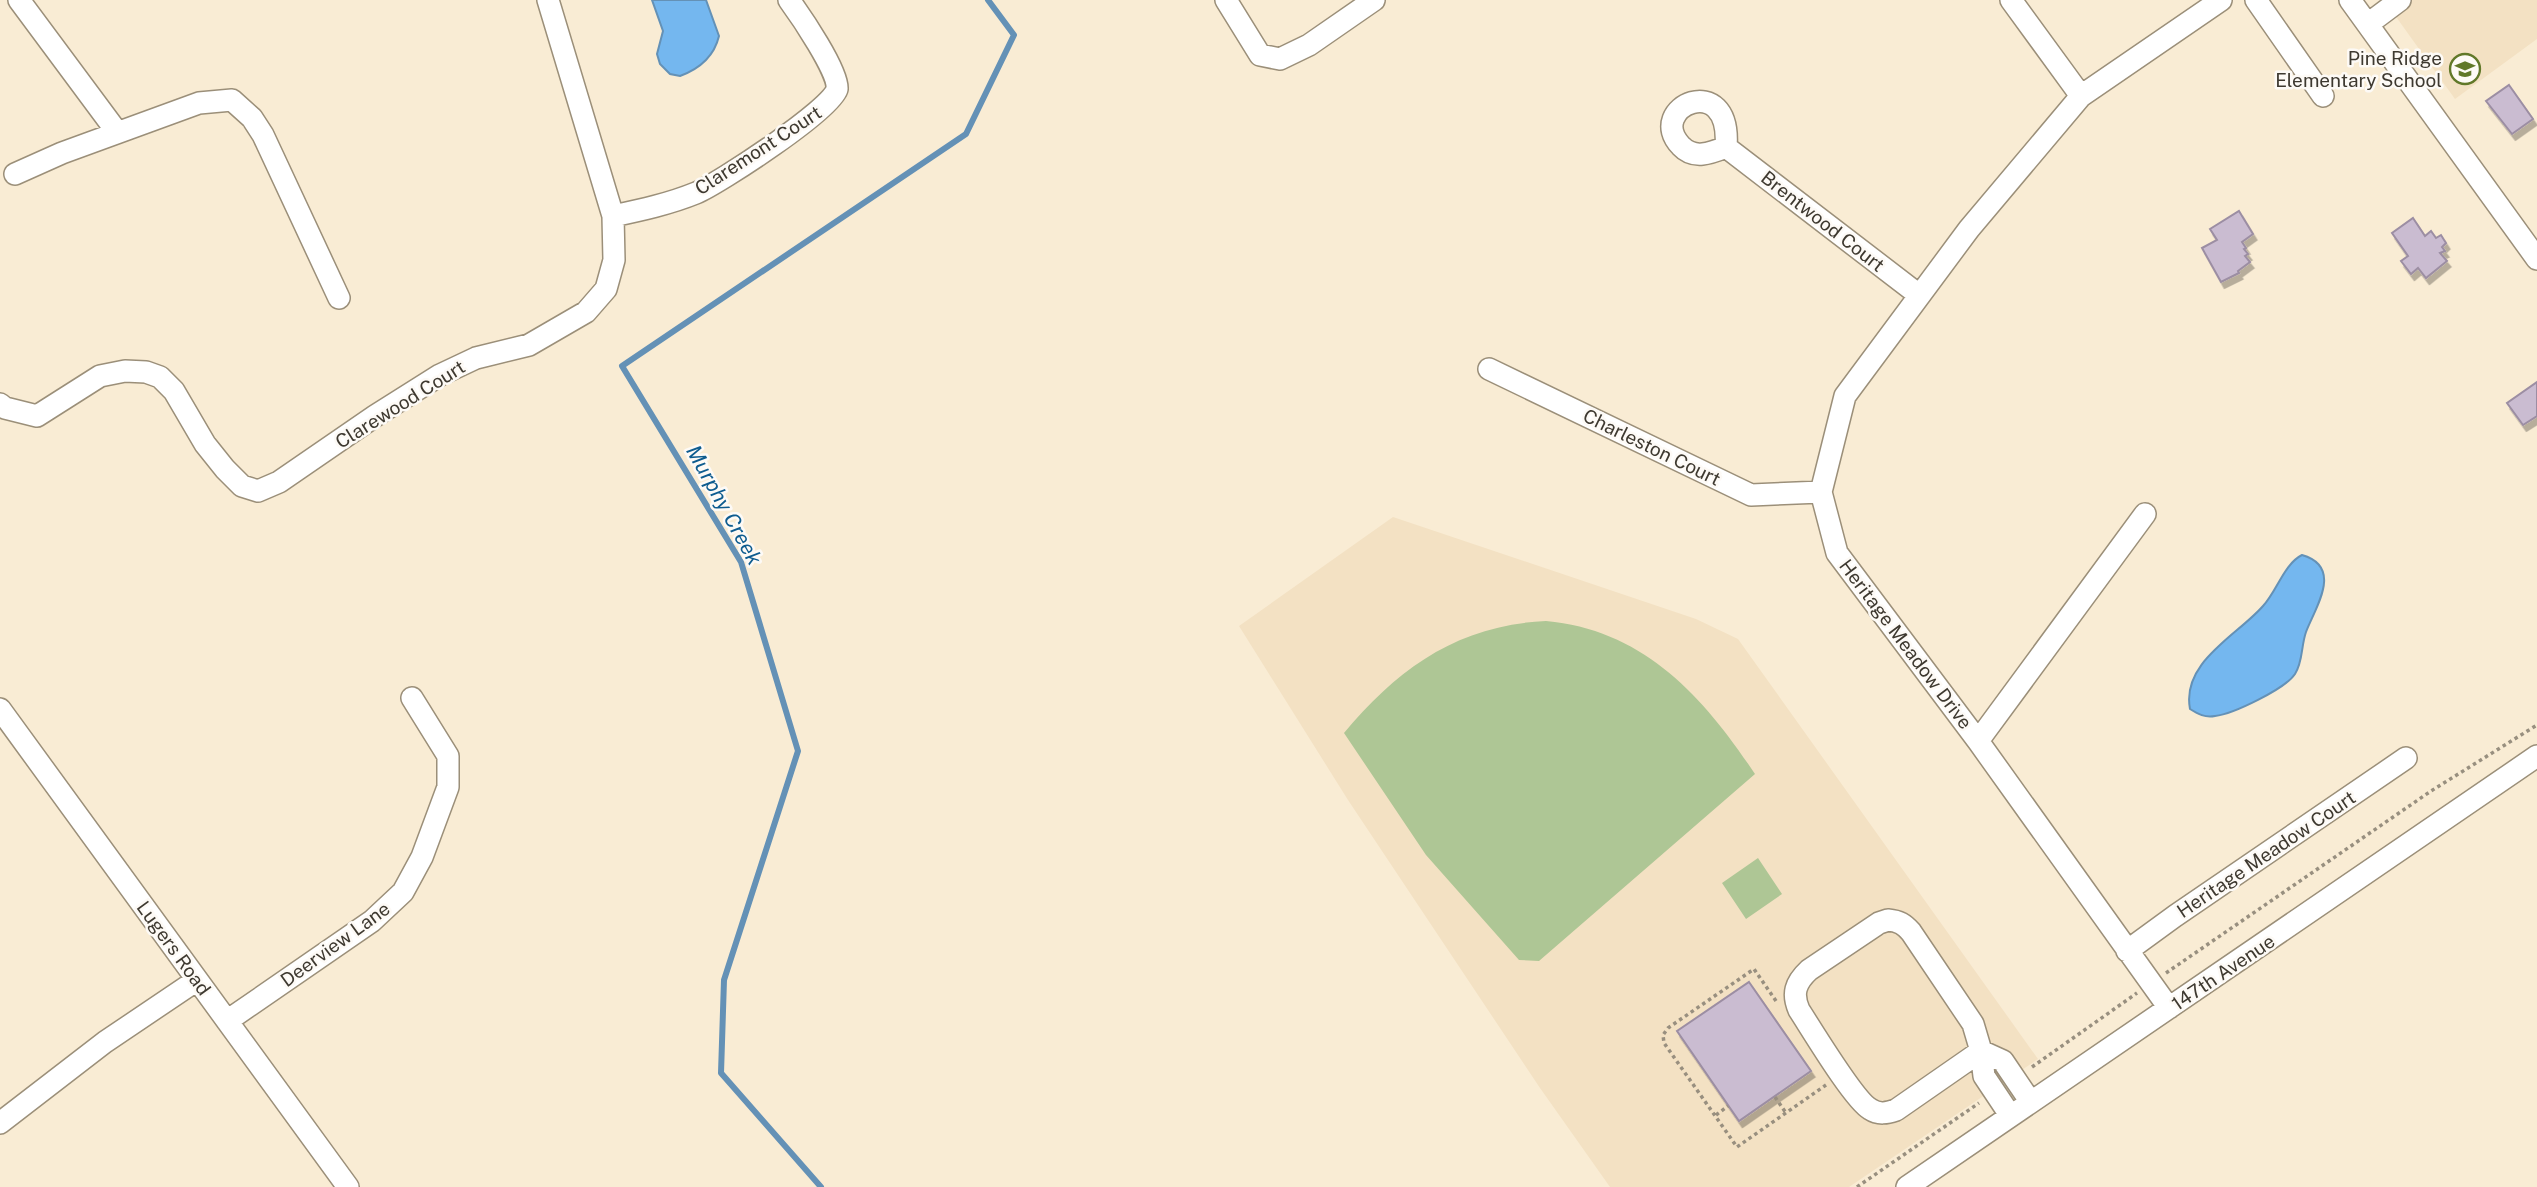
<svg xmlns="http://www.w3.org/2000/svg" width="2537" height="1187" font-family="'Public Sans',sans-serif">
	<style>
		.built { fill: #f3e1c3 }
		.green { fill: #aec695 }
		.water { fill: #74b7ef; stroke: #6491b6; stroke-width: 2 }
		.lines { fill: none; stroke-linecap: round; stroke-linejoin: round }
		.stream { stroke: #6491b6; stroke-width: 6 }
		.building { fill: #cabcd1; stroke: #9c8ea3; stroke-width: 2; filter: url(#shadow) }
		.minor-casing { stroke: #9b8f79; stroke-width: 24 }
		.path { stroke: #988f7f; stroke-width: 3.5; stroke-dasharray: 3.5 3.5; stroke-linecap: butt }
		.minor { stroke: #fff; stroke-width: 21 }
		.labels { text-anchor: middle; stroke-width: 5; stroke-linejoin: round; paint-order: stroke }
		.poi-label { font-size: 19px; fill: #3e3930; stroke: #fdfaf6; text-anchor: end }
		.street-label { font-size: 19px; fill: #3e3930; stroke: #fdfaf6 }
		.water-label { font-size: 21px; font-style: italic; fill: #0e5c8f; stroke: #fdfaf6 }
	</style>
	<defs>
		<filter id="shadow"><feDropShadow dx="3.5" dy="6" stdDeviation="0" flood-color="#0004"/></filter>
	</defs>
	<rect width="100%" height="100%" fill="#f9ecd4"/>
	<path class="built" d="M2384,0H2537V39L2455,99Z
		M1393,517L1696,619L1738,639L2038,1059L1849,1187H1610L1540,1088L1348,800L1239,626Z"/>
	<path class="green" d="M1546,621C1644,630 1703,696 1755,774L1539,961L1519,960L1426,855L1344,733C1398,668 1458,625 1546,621Z
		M1758,858L1782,894L1746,919L1722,883Z"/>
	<path class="water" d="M652,0H706L719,36C714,57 699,69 680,76L670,74L660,64L657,54L663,31Z
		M2302,555C2344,567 2315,608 2306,632C2301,646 2303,662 2295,674C2285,689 2233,714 2215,716C2205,718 2198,714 2190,709C2181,662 2238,635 2263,606C2277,591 2284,564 2302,555Z"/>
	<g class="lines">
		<path class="stream" d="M821,1187L721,1073L724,980L798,751L741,562L622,366L966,134L1014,35L988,0"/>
	</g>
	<path class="building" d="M2509,85L2533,119L2512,134L2486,101Z
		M2239,211L2253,234L2242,242L2246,248L2244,249L2248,254L2245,256L2250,262L2238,271L2239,273L2221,282L2202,248L2217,240L2210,229Z
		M2413,218L2425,236L2431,231L2436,238L2441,235L2446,243L2442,247L2445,251L2440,253L2447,261L2426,278L2418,268L2411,274L2401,261L2408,256L2392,233Z
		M2537,382V416L2523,425L2507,403Z
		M1749,982L1811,1071L1739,1121L1677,1031Z"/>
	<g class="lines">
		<g class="minor-casing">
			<path id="minor" d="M19,0L117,132
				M1226,0L1260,55L1280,59L1309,45L1374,0
				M2011,0L2081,96
				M2256,0L2323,96
				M2350,0L2537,259
				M2368,24L2400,0
				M1726,147C1732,68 1644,108 1681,146C1694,160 1711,153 1726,147L1919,295
				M15,174L62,153L199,103L232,100L252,118L263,135L339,298
				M613,216C641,210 669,204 696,193C718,184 834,108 837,89C839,72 800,15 789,0
				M1489,369L1751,495L1821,492
				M0,404L5,408L37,416L100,376L125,371L146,372L160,377L174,391L205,444L225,469L242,486L258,491L279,482L375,416L440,375L476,358L529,345L586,312L606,289L614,260L613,216L548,0
				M0,709L348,1187
				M1978,741L2145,514
				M1888,920C1899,921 1904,924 1911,932L1973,1024L1981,1051L1896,1110C1887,1113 1879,1115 1870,1109C1854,1100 1812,1030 1799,1010C1792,994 1795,983 1809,970L1879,923Z
				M2127,951L2175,916L2406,758
				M2169,1008L1978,741L1837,553L1821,492L1845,396L1969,229L2081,96L2221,0
				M227,1021L372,921L403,892L422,857L448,787V756L412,698
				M2010,1115L1984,1076L1981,1051L2003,1061L2030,1101
				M0,1123L105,1042L197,980
				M1907,1187L2537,756"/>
		</g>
		<path class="path" d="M2166,973L2431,791L2537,725
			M1776,1001L1754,969L1668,1028L1663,1035L1664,1043L1737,1147L1826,1085
			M2032,1067L2137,993
			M1775,1097L1786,1113
			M1716,1115L1728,1106
			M1857,1187L1979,1103"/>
		<use href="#minor" class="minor"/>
	</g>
	<defs>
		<g id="school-ring" transform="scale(1.575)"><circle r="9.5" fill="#fdfaf6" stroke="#617829" stroke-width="1.5"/><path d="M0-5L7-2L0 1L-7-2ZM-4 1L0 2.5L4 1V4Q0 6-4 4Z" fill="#617829"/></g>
	</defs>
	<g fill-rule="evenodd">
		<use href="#school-ring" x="2465" y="69"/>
	</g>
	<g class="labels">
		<g class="poi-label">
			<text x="2442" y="65">Pine Ridge<tspan x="2442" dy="22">Elementary School</tspan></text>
		</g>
		<g class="street-label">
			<text transform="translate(758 150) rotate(-33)" y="7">Claremont Court</text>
			<text transform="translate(1823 221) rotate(38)" y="7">Brentwood Court</text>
			<text transform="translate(400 404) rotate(-32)" y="7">Clarewood Court</text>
			<text transform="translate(1652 447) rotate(26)" y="7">Charleston Court</text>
			<text transform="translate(1906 644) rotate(53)" y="7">Heritage Meadow Drive</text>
			<text transform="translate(2266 854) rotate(-34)" y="7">Heritage Meadow Court</text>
			<text transform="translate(335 944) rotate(-36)" y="7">Deerview Lane</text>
			<text transform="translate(174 948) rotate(54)" y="7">Lugers Road</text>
			<text transform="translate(2223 972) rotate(-34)" y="7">147th Avenue</text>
		</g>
		<g class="water-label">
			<text transform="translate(724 505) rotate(61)" y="7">Murphy Creek</text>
		</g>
	</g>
</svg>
